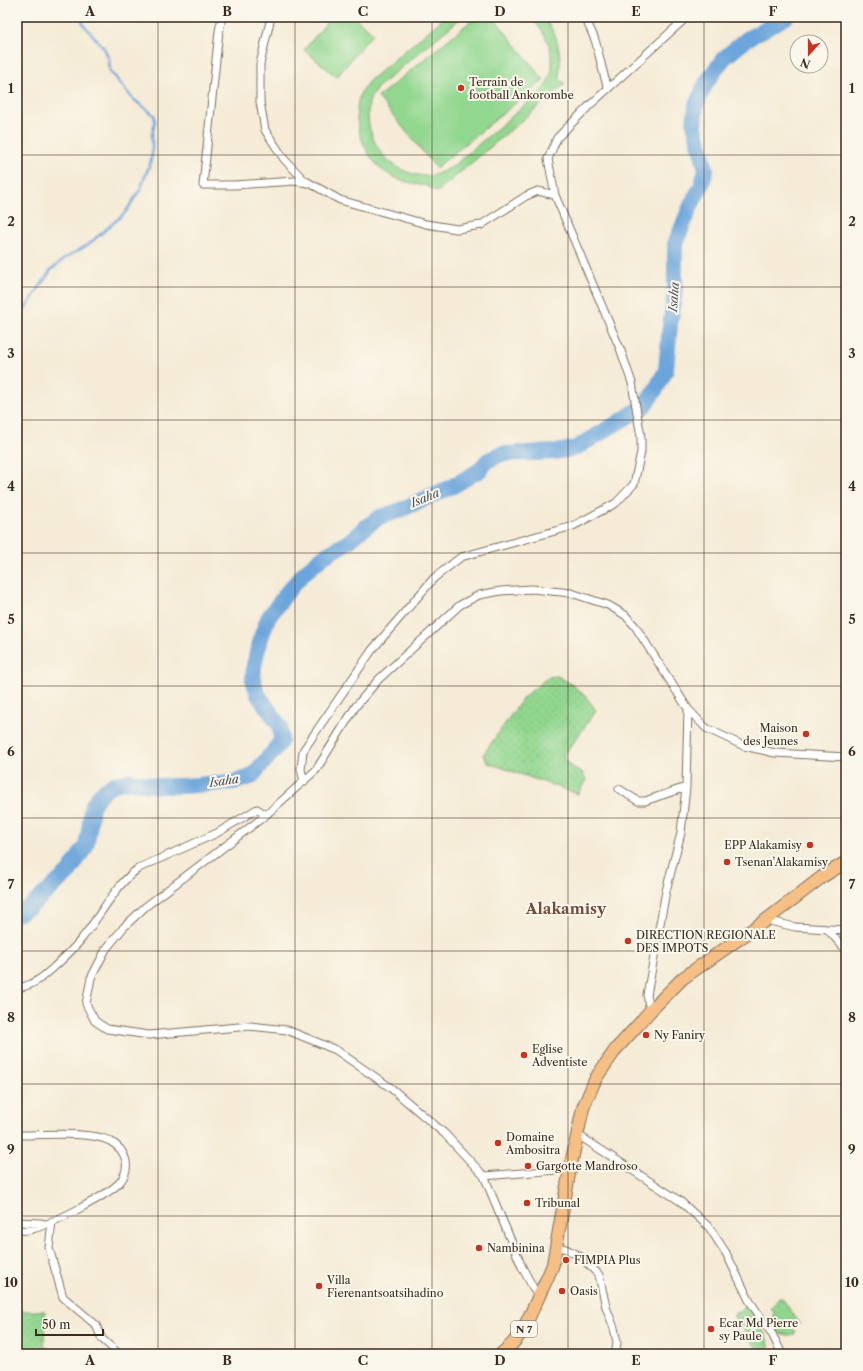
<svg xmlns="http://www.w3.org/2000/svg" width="863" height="1371" font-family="'Libre Caslon Text',serif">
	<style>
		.grass { fill: url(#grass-dots); stroke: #668057 }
		.garden { fill: #92d790; stroke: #668057 }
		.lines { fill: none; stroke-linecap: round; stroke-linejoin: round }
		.stream { stroke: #6ca5db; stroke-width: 2.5 }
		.river { stroke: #6ca5db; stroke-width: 16 }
		.minor-casing { stroke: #7c6e5e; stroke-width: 9 }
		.primary-casing { stroke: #7c6e5e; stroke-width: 14 }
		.minor { stroke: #fff; stroke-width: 7 }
		.primary { stroke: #f5bf86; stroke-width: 12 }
		.grid { fill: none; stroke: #3b2a1e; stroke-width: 1; stroke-opacity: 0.55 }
		.poi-dot { fill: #c8321e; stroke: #fbf7ec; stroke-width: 1.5 }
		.labels { text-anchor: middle; stroke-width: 4; stroke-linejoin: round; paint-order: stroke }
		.shield { fill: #fbf7ec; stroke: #75685c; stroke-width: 1 }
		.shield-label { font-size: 10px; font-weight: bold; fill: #3b2a1e }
		.poi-label { font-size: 11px; fill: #3b2a1e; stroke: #fbf7ec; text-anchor: start }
		.water-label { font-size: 12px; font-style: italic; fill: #4c5560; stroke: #fbf7ec }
		.district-label { font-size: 15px; font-weight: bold; fill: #744c3d; stroke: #fbf7ec }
		.neatline { fill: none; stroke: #3b2a1e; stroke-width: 1.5 }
		.grid-label { font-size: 13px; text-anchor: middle; font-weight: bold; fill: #3b2a1e }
	</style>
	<defs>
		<pattern id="grass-dots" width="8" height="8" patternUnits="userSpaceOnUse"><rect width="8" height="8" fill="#92d790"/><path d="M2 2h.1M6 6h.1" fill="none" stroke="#7fb97c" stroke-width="1.8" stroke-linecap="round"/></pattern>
	</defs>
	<rect width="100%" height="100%" fill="#fbf7ec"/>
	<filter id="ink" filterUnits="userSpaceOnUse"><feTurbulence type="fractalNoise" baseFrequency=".025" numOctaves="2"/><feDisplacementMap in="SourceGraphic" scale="8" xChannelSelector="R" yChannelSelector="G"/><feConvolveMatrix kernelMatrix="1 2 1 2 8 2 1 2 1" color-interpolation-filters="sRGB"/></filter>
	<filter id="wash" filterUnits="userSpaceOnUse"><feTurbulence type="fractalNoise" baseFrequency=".012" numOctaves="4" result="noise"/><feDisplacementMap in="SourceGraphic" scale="16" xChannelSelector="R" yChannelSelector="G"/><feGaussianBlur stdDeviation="0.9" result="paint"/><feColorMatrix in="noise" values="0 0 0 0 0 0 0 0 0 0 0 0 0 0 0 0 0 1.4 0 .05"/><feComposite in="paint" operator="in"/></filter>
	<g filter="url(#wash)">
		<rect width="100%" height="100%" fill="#f5ebd6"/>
		<path class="grass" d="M557,676C572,683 588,696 596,711L563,757L569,765L583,773L586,780L578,794L488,763L483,755L523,698L548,677Z
			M779,1298H782L800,1324L794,1322L790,1326L795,1331L794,1335H787L776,1332L769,1319L773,1316L774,1312L771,1309Z
			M744,1307L750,1309L762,1328L770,1346L764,1353H757L756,1347L734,1317L735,1313L738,1312Z
			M17,1311H45L44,1346L61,1354H17Z"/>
		<path class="garden" d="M331,17H354L373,33L337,77L304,50Z
			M445,17H462L378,87C376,90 373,94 371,97C362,119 374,152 394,165C404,172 417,176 429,176C437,175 445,170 452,167L539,93C544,88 547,84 550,77C557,57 546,29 529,17H542C559,33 562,55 559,78L565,84L437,192L428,187L429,186C414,185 401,181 388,174C364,159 349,119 361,92C363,88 367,84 370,80Z
			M476,17H493L544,80L436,168L378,97Z"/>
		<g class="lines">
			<path class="stream" d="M17,321L51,270L64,259L89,244L125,213L140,190L150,164L152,154V135L155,121L154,115L133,99L110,71L109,59L104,48L83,24L82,17"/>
			<path class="river" d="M17,914L31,906L69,872L86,846L89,830L92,806L100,794L114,784L129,781L158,786H184L234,782L251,777L273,752L281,741L280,726L258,695L253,680L254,666L259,643L268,618L288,591L305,572L323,557L348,542L367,526L380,517L398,511L453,486L480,470L487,461L501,454L556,452L576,448L627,417L645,405L656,389L666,370L670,324L675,294V244L692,203L701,187L706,170L703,158L694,124L696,105L706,83L724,58L747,39L786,17"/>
		</g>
	</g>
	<g filter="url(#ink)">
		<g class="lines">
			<g class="minor-casing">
				<path id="minor" d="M222,17L219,31L203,185H234L295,181L308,183
					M271,17L260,64V102L265,130L284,159L304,180L340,200L426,224L457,229L481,225L526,196L538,191L555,195L621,351L632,383L641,437V452L634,484L616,503L573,526L461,557L434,578L372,650L315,733L303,751L301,769L304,782
					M585,17C588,25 592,32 595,40C600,56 602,72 608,88
					M555,195L548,159L557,138L590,105L687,17
					M619,789L638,801H645L686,787
					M766,920L795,927L846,930
					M828,930L846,950
					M17,988C32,986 42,978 53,968C64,958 75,948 83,937C101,915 115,885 139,868L217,833L257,809L266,815
					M650,1011L647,995L666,891L681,833L686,787L688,709
					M17,1135C41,1135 90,1131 110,1141C126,1150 132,1167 120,1182C109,1195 50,1225 32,1229C28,1231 22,1230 17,1230
					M578,1135L680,1201L709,1227L726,1253L749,1300L772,1334L782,1354
					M484,1176L570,1169
					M52,1221L49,1248L63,1297L96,1325L102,1339L119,1354
					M17,1222L40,1223L45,1224
					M556,1246L566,1249L581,1257L599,1275L606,1307L614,1328L617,1342L616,1350L620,1354
					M538,1297L522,1267L484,1176L445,1134L391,1088L336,1050L287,1030L250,1026L149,1035L107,1029L95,1021L86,1004L91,978L106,949L124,927L145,907L266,815L316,770L356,706L379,679L460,605L479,595L501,591L532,589L571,593L608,605L625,615L635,626L688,709L706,728L744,746L775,753L846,757"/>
			</g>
			<g class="primary-casing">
				<path id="primary" d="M501,1354C522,1338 527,1321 538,1298C543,1286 549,1276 553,1264L570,1169L583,1108L596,1078L616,1049L639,1024L650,1011L683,978L766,920L822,877L846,862"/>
			</g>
			<use href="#minor" class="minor"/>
			<use href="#primary" class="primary"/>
		</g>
	</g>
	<path class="grid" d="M158,17V1354M295,17V1354M432,17V1354M568,17V1354M704,17V1354M17,155H846M17,287H846M17,420H846M17,553H846M17,686H846M17,818H846M17,951H846M17,1084H846M17,1216H846"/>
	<g class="poi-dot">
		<circle cx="461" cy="88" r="4"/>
		<circle cx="806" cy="734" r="4"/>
		<circle cx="810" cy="845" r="4"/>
		<circle cx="727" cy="862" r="4"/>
		<circle cx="628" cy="941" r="4"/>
		<circle cx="646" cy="1035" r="4"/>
		<circle cx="524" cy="1055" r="4"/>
		<circle cx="498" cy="1143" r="4"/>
		<circle cx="528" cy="1166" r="4"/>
		<circle cx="527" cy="1203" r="4"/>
		<circle cx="479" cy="1248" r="4"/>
		<circle cx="566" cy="1260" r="4"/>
		<circle cx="319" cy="1286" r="4"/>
		<circle cx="562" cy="1291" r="4"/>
		<circle cx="711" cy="1329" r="4"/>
	</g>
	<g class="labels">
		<rect class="shield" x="511" y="1321" width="26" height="16" rx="3"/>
		<g class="shield-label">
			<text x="524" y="1333">N 7</text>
		</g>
		<g class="poi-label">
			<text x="469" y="86">Terrain de<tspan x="469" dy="13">football Ankorombe</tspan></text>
			<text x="798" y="732" text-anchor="end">Maison<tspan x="798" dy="13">des Jeunes</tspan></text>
			<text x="802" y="849" text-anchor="end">EPP Alakamisy</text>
			<text x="735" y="866">Tsenan'Alakamisy</text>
			<text x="636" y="939">DIRECTION REGIONALE<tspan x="636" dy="13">DES IMPOTS</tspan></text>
			<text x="654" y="1039">Ny Faniry</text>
			<text x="532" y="1053">Eglise<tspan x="532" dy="13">Adventiste</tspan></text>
			<text x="506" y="1141">Domaine<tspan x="506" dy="13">Ambositra</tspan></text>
			<text x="536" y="1170">Gargotte Mandroso</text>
			<text x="535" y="1207">Tribunal</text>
			<text x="487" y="1252">Nambinina</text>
			<text x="574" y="1264">FIMPIA Plus</text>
			<text x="327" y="1284">Villa<tspan x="327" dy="13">Fierenantsoatsihadino</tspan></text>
			<text x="570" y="1295">Oasis</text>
			<text x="719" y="1327">Ecar Md Pierre<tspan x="719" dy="13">sy Paule</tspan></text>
		</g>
		<g class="water-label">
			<text transform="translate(674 297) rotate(-86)" y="4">Isaha</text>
			<text transform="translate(425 498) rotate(-23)" y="4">Isaha</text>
			<text transform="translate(224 781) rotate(-8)" y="4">Isaha</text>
		</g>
		<g class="district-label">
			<text x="566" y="914">Alakamisy</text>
		</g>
	</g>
	<rect width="863" height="1371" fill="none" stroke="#fbf7ec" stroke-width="44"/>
	<g transform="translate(809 54) rotate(201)"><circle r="19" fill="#fbf7ec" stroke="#aea59a"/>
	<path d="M0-3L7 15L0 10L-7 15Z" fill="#c8321e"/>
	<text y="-6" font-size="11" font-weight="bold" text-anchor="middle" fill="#3b2a1e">N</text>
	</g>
	<path d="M36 1329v6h67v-6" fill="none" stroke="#3b2a1e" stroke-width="2"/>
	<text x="42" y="1329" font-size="12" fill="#3b2a1e" stroke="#fbf7ec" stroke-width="3" paint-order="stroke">50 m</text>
	<rect x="22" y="22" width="819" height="1327" class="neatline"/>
	<g class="grid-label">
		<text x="90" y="16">A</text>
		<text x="227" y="16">B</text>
		<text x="363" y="16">C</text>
		<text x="500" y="16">D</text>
		<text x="636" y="16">E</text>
		<text x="773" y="16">F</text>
		<text x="11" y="93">1</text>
		<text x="852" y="93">1</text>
		<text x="11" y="226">2</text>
		<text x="852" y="226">2</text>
		<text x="11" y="358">3</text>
		<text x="852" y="358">3</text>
		<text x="11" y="491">4</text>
		<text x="852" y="491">4</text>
		<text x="11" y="624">5</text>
		<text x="852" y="624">5</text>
		<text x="11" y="756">6</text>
		<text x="852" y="756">6</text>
		<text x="11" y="889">7</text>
		<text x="852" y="889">7</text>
		<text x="11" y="1022">8</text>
		<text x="852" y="1022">8</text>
		<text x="11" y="1154">9</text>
		<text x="852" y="1154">9</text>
		<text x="11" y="1287">10</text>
		<text x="852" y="1287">10</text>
		<text x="90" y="1365">A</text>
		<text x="227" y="1365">B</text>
		<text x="363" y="1365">C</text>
		<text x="500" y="1365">D</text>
		<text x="636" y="1365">E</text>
		<text x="773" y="1365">F</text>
	</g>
</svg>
